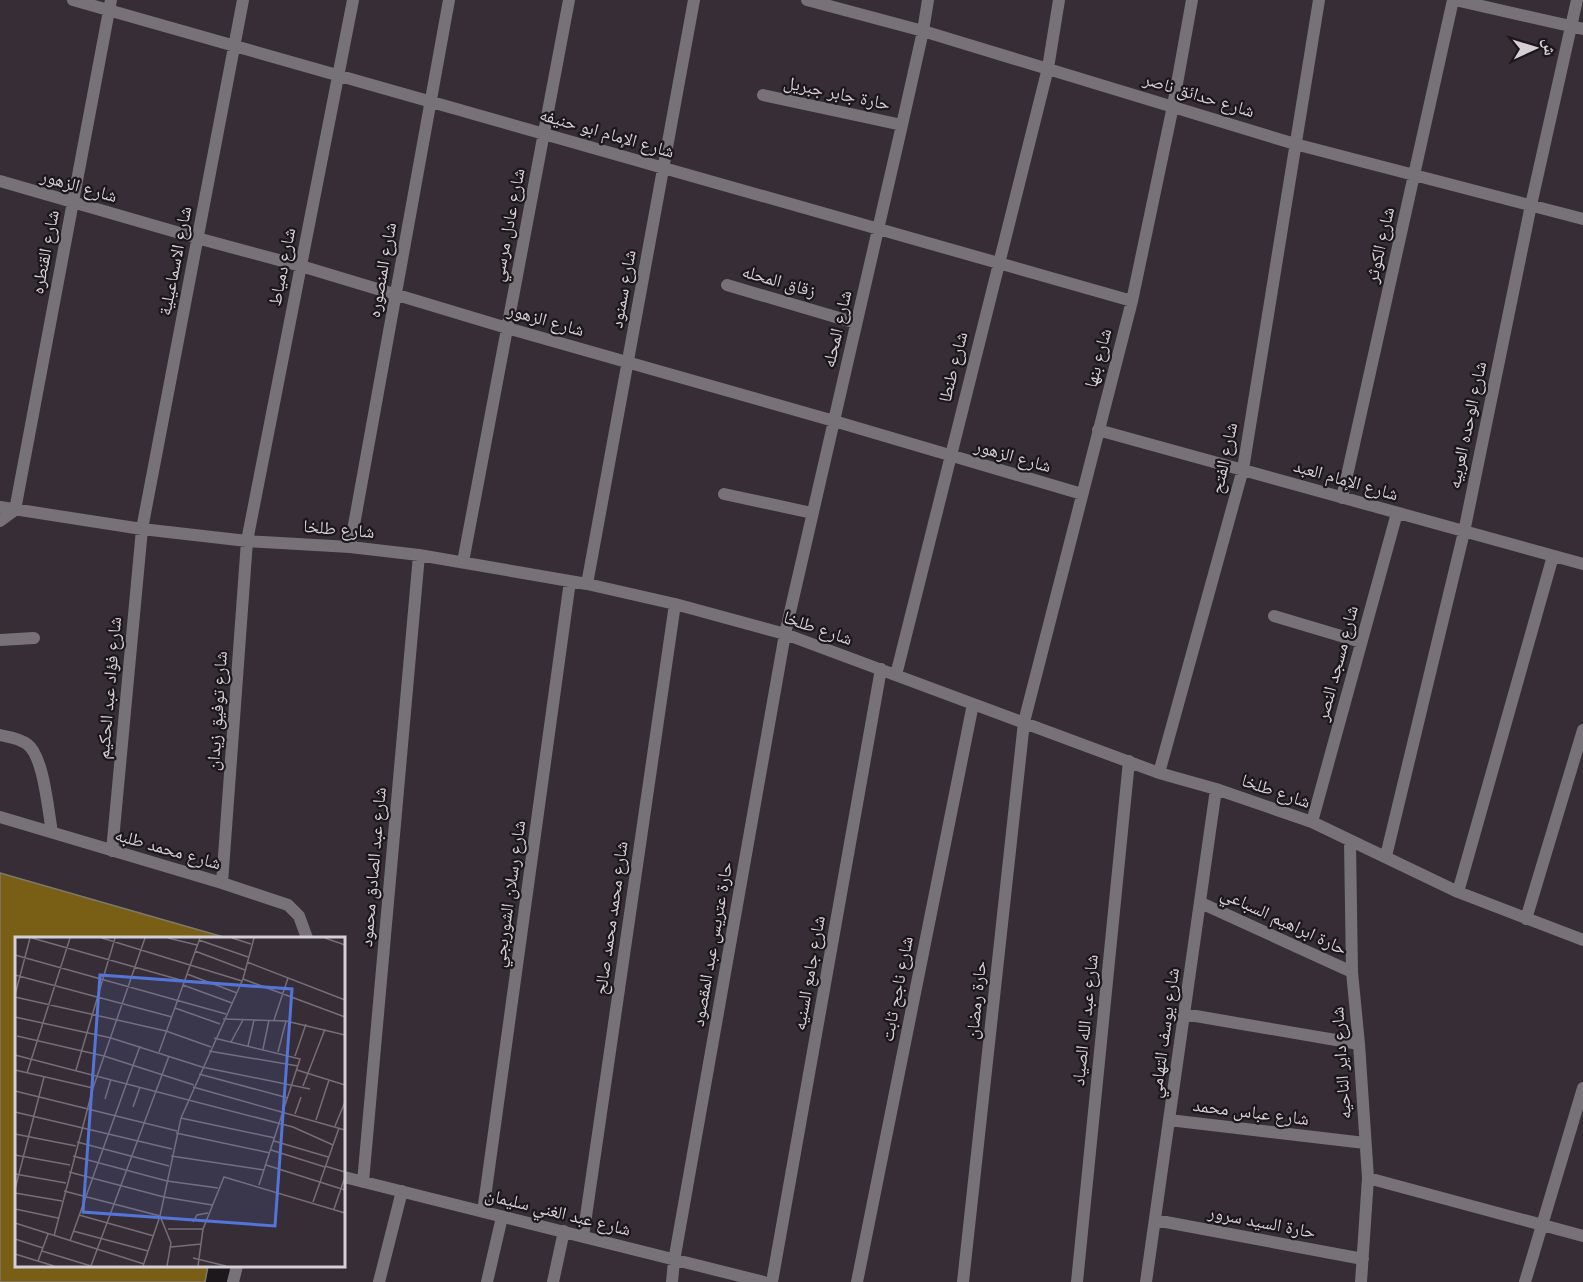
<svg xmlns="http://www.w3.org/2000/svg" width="1583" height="1282" font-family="'Nunito Sans','Noto Naskh Arabic',sans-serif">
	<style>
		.shadow { fill: #0007 }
		.building { fill: #795f16; stroke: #7f796c; stroke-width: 1.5 }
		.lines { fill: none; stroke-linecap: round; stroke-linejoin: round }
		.street { stroke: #777277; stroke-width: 12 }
		.labels { text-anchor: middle; stroke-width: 4.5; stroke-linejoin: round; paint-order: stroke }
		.street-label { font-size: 18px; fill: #d6d0d6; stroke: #1b171b }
		.inset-road { fill: none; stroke: #766e76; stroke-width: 1.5 }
		.view { fill: #5475d7; fill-opacity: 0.15; stroke: #5475d7; stroke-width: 3 }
		.inset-edge { fill: none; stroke: #d6d0d6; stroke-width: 3 }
	</style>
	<rect width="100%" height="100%" fill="#362d36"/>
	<path class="shadow" d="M0,874L221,938H16V1266H232L229,1282H0Z"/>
	<path class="building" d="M0,873L227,938H16V1266H208L205,1282H0Z"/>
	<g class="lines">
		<path class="street" d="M73,0L1132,301
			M807,0L923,31L1295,144L1583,219
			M1455,0L1583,29
			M763,95L902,125
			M0,181L197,238L301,266L507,328L834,421L1082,494
			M727,285L856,323
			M1098,430L1583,564
			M724,494L812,513
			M1342,498L1453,0
			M0,507L142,529L247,541L350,547L419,555L587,584L675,604L785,634L1159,773L1216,789L1312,822L1458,892L1583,940
			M0,521L15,510L111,0
			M350,547L449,0
			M463,562L569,0
			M587,584L694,0
			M1274,616L1361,642
			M0,640L34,638
			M896,675L1048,68L1059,0
			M0,735C9,737 19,738 27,744C44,756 48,811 52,832
			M1159,773L1243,469L1319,0
			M0,817L222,883L288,905L299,916L307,938
			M1312,822L1397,513
			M1350,842L1352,972L1359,1044L1368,1178L1361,1282
			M112,851L142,529L243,0
			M1386,856L1464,532L1531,205L1577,0
			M222,883L247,541L353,0
			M1458,892L1553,556
			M1201,903L1352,972
			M1526,919L1583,730
			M1184,1014L1359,1044
			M1169,1120L1365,1143
			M344,1177L764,1282
			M1368,1178L1583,1236
			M363,1182L419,555
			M483,1212L570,581
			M1155,1220L1363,1259
			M583,1237L675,604
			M233,1282L237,1266
			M379,1282L402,1191
			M487,1282L502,1217
			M553,1282L564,1231
			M672,1282L674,1261L785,634L902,125L923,31L928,0
			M772,1282L881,669
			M857,1282L973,704
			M963,1282L1024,722L1132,301L1173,106L1192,0
			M1077,1282L1129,761
			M1146,1282L1216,789
			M1525,1282L1583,1088"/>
	</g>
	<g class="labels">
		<g class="street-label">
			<text transform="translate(837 93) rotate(12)" y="6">حارة جابر جبريل</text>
			<text transform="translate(1199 95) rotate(17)" y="6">شارع حدائق ناصر</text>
			<text transform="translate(607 133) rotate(16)" y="6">شارع الإمام ابو حنيفه</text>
			<text transform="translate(79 186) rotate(16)" y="6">شارع الزهور</text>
			<text transform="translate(508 225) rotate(-79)" y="6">شارع عادل مرسي</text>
			<text transform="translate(1380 245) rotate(-77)" y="6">شارع الكوثر</text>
			<text transform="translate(45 252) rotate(-79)" y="6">شارع القنطره</text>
			<text transform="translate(175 261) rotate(-79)" y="6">شارع الاسماعيلية</text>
			<text transform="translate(282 267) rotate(-79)" y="6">شارع دمياط</text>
			<text transform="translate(382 270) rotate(-80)" y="6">شارع المنصوره</text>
			<text transform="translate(779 281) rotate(16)" y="6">زقاق المحله</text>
			<text transform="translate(623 289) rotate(-80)" y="6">شارع سمنود</text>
			<text transform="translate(546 320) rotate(16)" y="6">شارع الزهور</text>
			<text transform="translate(837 329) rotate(-77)" y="6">شارع المحله</text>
			<text transform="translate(1098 358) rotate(-75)" y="6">شارع بنها</text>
			<text transform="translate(953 367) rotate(-76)" y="6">شارع طنطا</text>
			<text transform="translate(1467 425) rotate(-78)" y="6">شارع الوحده العربيه</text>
			<text transform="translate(1013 456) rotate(16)" y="6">شارع الزهور</text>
			<text transform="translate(1224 458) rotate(-78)" y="6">شارع الفتح</text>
			<text transform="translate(1346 480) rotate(16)" y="6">شارع الإمام العبد</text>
			<text transform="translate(339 529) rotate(5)" y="6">شارع طلخا</text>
			<text transform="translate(818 628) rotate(19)" y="6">شارع طلخا</text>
			<text transform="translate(1337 663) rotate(-75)" y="6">شارع مسجد النصر</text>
			<text transform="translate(109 688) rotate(-85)" y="6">شارع فؤاد عبد الحكيم</text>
			<text transform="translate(217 711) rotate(-86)" y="6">شارع توفيق زيدان</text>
			<text transform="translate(1276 791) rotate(19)" y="6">شارع طلخا</text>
			<text transform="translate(168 849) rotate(16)" y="6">شارع محمد طلبه</text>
			<text transform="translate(373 867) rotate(-85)" y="6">شارع عبد الصادق محمود</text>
			<text transform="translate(509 894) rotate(-82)" y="6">شارع رسلان الشوربجي</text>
			<text transform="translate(611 918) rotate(-82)" y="6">شارع محمد محمد صالح</text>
			<text transform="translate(1284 921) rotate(25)" y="6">حارة ابراهيم السباعي</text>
			<text transform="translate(712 944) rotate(-80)" y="6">حارة عتريس عبد المقصود</text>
			<text transform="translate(809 973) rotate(-80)" y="6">شارع جامع السنيه</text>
			<text transform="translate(897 989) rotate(-79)" y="6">شارع ناجح ثابت</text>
			<text transform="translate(976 1000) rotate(-84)" y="6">حارة رمضان</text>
			<text transform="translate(1085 1020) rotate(-84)" y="6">شارع عبد الله الصياد</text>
			<text transform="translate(1164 1033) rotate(-82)" y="6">شارع يوسف التهامي</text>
			<text transform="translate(1341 1063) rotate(-94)" y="6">شارع داير الناحيه</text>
			<text transform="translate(1251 1112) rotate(7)" y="6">شارع عباس محمد</text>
			<text transform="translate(558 1212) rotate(14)" y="6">شارع عبد الغني سليمان</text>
			<text transform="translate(1262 1222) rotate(11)" y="6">حارة السيد سرور</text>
		</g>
	</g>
	<g transform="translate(15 937)">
		<rect width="330" height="330" fill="#362d36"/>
		<path class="inset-road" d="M17,1L169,44M87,1L227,44M153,1L182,8M217,1L236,7M310,1L330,8M184,3L233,20M180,14L230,33M0,18L211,77M232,25L330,63M172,37L222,56M0,38L157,80M228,42L330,80M168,48L217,66M0,58L15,1M0,60L151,94L196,110M160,71L205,87M0,80L96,101L187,130L295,152M208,82L271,84L330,98M259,83L273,41M2,99L89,119L179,148M199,101L285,122L244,248M216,105L228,83M233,109L239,83M248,112L254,83M194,114L283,129M144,115L185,1M263,115L271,84M0,118L278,190L318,208M280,119L291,87M0,133L78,151M61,133L100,1M282,133L330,148M12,136L55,1M184,137L273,161M288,149L310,92M178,150L330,193M0,154L162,194M90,162L96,142M118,170L125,150M0,175L157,212M280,177L286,160M166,181L260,201M301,183L314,143M320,189L330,165M161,196L255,216M0,197L61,209M259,204L313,220M62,205L154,229M256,213L310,230M0,218L55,228M58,219L152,244L203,251M156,219L249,233M251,228L330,253M310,229L330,235M54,235L149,260L197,268M0,237L51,246M0,252L29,140M49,254L145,279L156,306L152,329M0,256L47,264M298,265L324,191M0,272L43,281M319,272L330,240M64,278L139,299M178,285L182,278L193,276M0,286L129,327M153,292H188M58,294L133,314M39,299L78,151L130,1M0,302L28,311M55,304L125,109M156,310L186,307M27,314L76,329M0,317L39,329M178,321L211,329M23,324L33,297M76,329L154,119M128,329L145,279L166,181L228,42L239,1M183,329L188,292L209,240L330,276"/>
		<path class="view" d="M85,38L277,52L260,289L68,275Z"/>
		<rect width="330" height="330" class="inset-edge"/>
	</g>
	<g transform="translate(1535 48) rotate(86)" stroke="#1b171b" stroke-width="4.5" paint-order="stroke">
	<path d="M0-4.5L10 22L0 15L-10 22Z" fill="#d6d0d6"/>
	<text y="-9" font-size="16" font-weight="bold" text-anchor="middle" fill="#d6d0d6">ش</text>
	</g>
</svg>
